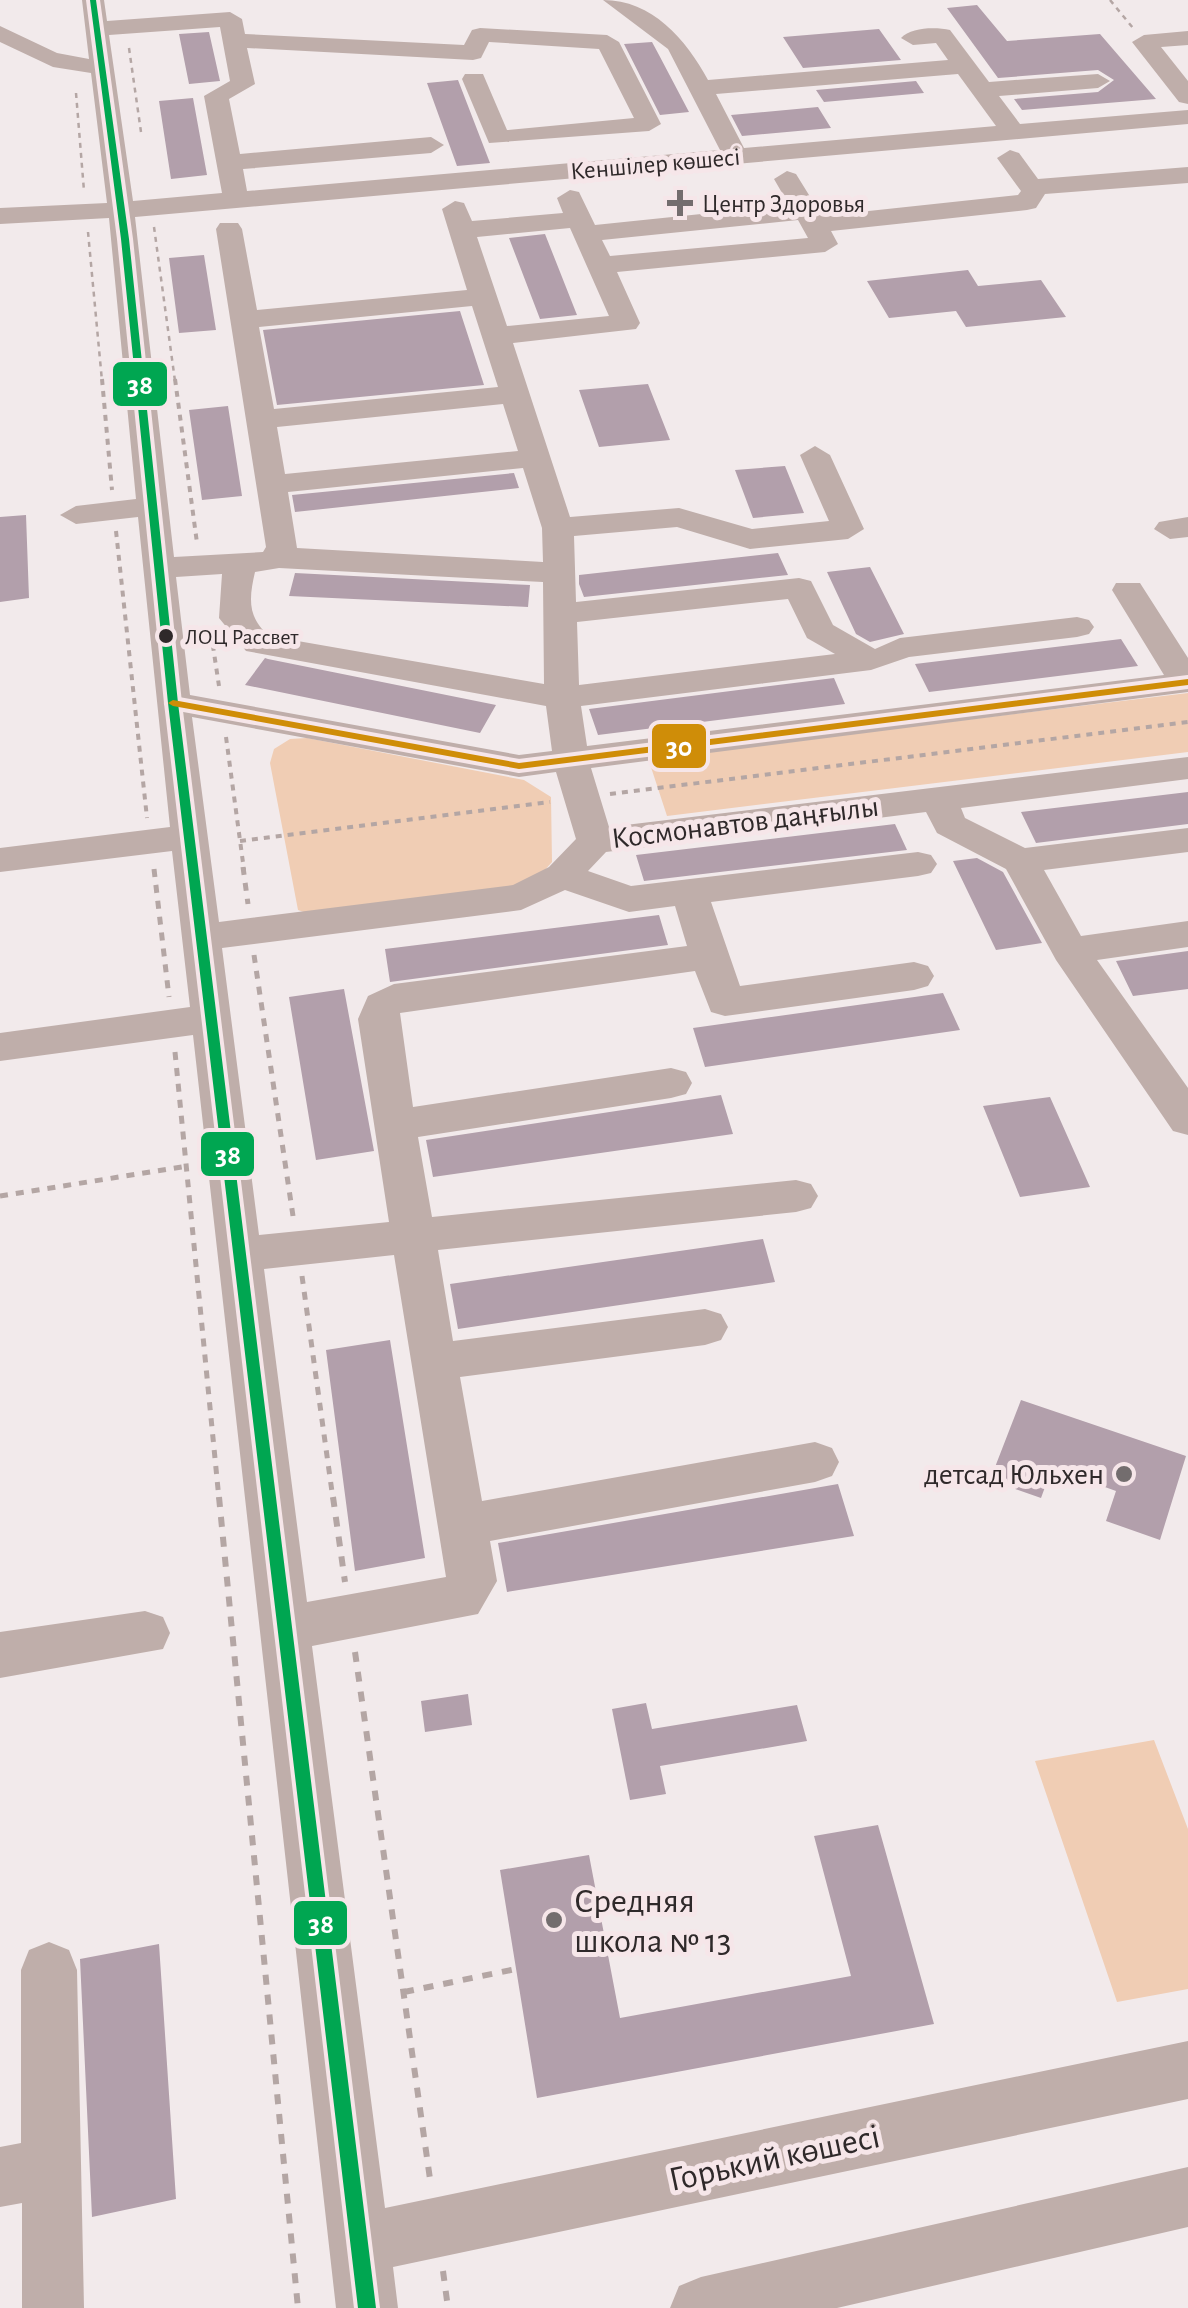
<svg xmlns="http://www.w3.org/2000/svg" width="1188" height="2308" font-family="'Alegreya Sans',sans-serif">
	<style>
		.green { fill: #f0cdb4 }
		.building { fill: #b29fab }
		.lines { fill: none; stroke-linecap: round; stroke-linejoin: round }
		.path-far3 { stroke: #b4a6a4; stroke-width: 2.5; stroke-dasharray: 5 5; stroke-linecap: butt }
		.path-far2 { stroke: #b4a6a4; stroke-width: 4; stroke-dasharray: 6 6; stroke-linecap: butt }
		.path-far1 { stroke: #b4a6a4; stroke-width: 5; stroke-dasharray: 8 8; stroke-linecap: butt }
		.path { stroke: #b4a6a4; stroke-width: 6; stroke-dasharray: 10 10; stroke-linecap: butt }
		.minor { fill: #bfaeaa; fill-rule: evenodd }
		.bus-1-casing { stroke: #f6e6e9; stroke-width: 8 }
		.bus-2-casing { stroke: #f6e6e9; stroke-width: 8 }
		.bus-1 { fill: #00a651; fill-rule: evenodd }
		.bus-2 { fill: #cf8d08; fill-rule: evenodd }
		.poi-dot { fill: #736d6e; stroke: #f6e6e9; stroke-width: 4 }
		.bus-dot { fill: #2f292a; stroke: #f6e6e9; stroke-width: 4 }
		.labels { text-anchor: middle; stroke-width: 10; stroke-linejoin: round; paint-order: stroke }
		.far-bus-label { font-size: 22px; fill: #2f292a; stroke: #f6e6e9; text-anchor: start }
		.far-street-label { font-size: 25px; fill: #2f292a; stroke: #f6e6e9 }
		.far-poi-label { font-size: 25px; fill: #2f292a; stroke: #f6e6e9; text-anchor: start }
		.street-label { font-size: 30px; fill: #2f292a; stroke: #f6e6e9 }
		.poi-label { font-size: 30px; fill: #2f292a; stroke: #f6e6e9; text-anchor: end }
		.near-poi-label { font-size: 35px; fill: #2f292a; stroke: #f6e6e9; text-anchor: start }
		.near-street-label { font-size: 35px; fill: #2f292a; stroke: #f6e6e9 }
		.line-badge { stroke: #f6e6e9; stroke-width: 4 }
		.badge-label { font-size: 28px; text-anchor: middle; font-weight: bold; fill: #fff }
	</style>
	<rect width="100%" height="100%" fill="#f2eaeb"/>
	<path class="green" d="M1188,693V752L667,816L648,758Z
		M307,738L524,780L551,797L552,862L535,881L509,890L318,917L298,910L270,763L274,749L290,739Z
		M1154,1740L1188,1829V1989L1117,2002L1035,1761Z"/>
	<path class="building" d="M977,5L1007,41L1100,34L1156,99L1022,110L1014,99L1098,92L1114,80L1098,70L998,78L947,8Z
		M879,29L901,60L803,68L783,37Z
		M209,32L220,81L189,84L179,34Z
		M652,42L659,55L689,112L660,115L624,44Z
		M458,80L490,163L457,166L427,83Z
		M916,81L924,93L824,102L816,90Z
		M193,98L207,175L171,179L159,101Z
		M818,107L831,128L742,136L731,115Z
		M545,234L577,315L540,319L509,238Z
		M204,255L216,330L179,333L169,258Z
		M968,270L978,286L1041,280L1066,317L966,327L956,311L889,318L867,281Z
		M460,311L484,385L277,405L263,330Z
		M648,384L670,440L599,447L579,390Z
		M228,406L242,496L202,500L189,410Z
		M785,466L804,513L753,518L735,470Z
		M514,473L519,488L295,512L292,495Z
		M26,515L29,598L0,602V517Z
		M778,553L788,575L584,597L579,584V575Z
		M870,567L904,634L870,642L856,634L827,572Z
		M295,573L530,585L528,607L289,596Z
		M1121,639L1138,666L929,692L915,664Z
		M265,658L268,659L496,705L480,733L245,685Z
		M834,678L845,704L598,735L589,709Z
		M1188,792V824L1036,843L1021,812Z
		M895,824L907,850L644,881L636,855Z
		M977,858L1003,872L1042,943L996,950L953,861Z
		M659,915L668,945L390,982L385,949Z
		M1188,951V989L1133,996L1116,961Z
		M344,989L374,1151L316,1160L289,997Z
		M943,993L960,1030L705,1067L693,1028Z
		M721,1095L733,1134L433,1177L426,1140Z
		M1050,1097L1090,1187L1020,1197L983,1106Z
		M763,1239L775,1282L458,1329L450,1284Z
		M390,1340L425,1558L355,1571L326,1350Z
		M1021,1400L1186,1456L1160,1540L1106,1521L1116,1491L1052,1468L1041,1498L990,1480Z
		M838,1484L854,1536L507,1592L498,1543Z
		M468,1694L472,1725L425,1732L421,1701Z
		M646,1703L652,1729L797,1705L807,1741L660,1766L666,1794L630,1800L612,1709Z
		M878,1825L934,2024L537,2098L500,1870L589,1855L620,2018L851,1976L814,1836Z
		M159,1944L176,2199L92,2217L80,1959Z"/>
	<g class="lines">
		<path class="path-far3" d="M1110,0L1133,28
			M129,48L141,132
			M76,93L84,191
			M154,227L175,381
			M88,232L102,381"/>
		<path class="path-far2" d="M102,379L112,490
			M175,379L197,543
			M116,531L147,818
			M211,633L219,686
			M226,737L244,870
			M610,794L1188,722
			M240,841L550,802"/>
		<path class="path-far1" d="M243,867L248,904
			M154,869L169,997
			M254,955L293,1216
			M175,1052L219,1499
			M0,1196L188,1166
			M302,1276L333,1499"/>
		<path class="path" d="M219,1497L298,2308
			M333,1497L345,1582
			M355,1652L431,2186
			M404,1992L516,1969
			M443,2271L448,2308"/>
		<path class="minor" d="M82,0H104L107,21L230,12L242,19L245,34L464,45L472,30L480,28L607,35L619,42L661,124L649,131L489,143L462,79L465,74H483L507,130L634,118L599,49L489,42L481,58L473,60L247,48L255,84L229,99L240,154L431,137L444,145L431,153L243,169L247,191L720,150L668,49L603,0C652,0 686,39 708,80L948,60L936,43L913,45L901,38C911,27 936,27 950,30L989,82L1098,74L1110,81L1098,88L999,96L1020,124L1188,110V124L135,217L174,557L263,552L266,547L216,229L220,223H238L242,229L257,310L467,290L442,209L455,201L464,203L472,221L563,213L557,198L570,190L579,192L595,225L789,205L774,179L787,171L796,174L822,216L1018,195L1021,191L997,158L1010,150L1019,153L1038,179L1188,167V183L1045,194L1036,208L1027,210L831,231L838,244L825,252L617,272L640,323L636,329L513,343L570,517L679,508L752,529L829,521L800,455L815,446L830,455L864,529L848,539L750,549L677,527L574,536L576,602L799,578L811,581L833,625L875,649L900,638L1077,617L1089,620L1094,627L1089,634L1077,637L909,657L871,670L581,706L587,746L1164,675L1112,590L1116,583H1140L1188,658V692L591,768L609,827L1188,757V779L961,808L965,818L1025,848L1188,828V852L1044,870L1081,936L1188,921V947L1097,960L1188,1088V1135L1173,1131L1056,960L1006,869L937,833L926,812L606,852L588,871L631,886L918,852L931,855L937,864L931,873L918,876L711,902L740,986L914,962L928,966L934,976L928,986L914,990L725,1016L711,1012L695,971L400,1013L413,1107L671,1068L686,1072L692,1083L686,1094L671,1098L418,1137L432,1217L796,1180L811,1184L818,1196L811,1208L796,1212L438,1250L453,1341L705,1309L721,1314L728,1327L721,1340L705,1345L460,1377L482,1501L815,1442L832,1448L839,1462L832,1476L815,1482L490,1541L497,1581L478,1614L312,1646L385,2208L1188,2041V2099L393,2267L398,2308H336L193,1035L0,1061V1033L190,1007L172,851L0,872V848L170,827L138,517L76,524L60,515L76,506L136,499L109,218L0,224V208L107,203L91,73L53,67L0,42V26L57,53L89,59ZM220,27L230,81L204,96L222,193L133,201L109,35ZM958,74L996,126L744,148L716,94ZM798,220L808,238L610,256L602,240ZM570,228L609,316L507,326L477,237ZM472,306L498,387L274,409L259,327ZM503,404L518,451L285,474L277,427ZM523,468L542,528L543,562L297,548L288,492ZM279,568L543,582L544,684L269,636C247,617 249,598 255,572ZM222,574L219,618L246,651L546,706L552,751L519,755L190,695L176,577ZM788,599L807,638L835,654L579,685L577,622ZM192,717L519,777L556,772L576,839L549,867L513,885L219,922ZM565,890L629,912L675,906L687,946L394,984L368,996L358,1019L389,1222L259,1235L222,948L521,910ZM394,1255L446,1577L307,1602L264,1269Z
			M1188,31V45L1161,47L1188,81V104L1179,102L1132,42L1144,35Z
			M1188,517V537L1170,539L1154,529L1159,522Z
			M145,1611L163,1617L170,1633L163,1649L0,1678V1632Z
			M49,1942L69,1950L77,1970L84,2308H22V2203L0,2207V2147L21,2143V1970L29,1950Z
			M1188,2167V2227L837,2308H670L679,2286L701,2277Z"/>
		<g class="bus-1-casing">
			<path id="bus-1" d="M90,0H96L129,239L178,703L376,2308H358L168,703L121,239Z"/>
		</g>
		<g class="bus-2-casing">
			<path id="bus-2" d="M1188,679V685L519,769L173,706L168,703L173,700L519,763Z"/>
		</g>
		<use href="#bus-1" class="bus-1"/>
		<use href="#bus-2" class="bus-2"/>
	</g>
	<g class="poi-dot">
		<path d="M675 188h10v10h10v10h-10v10h-10v-10h-10v-10h10z"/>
		<circle cx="1124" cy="1474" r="10"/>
		<circle cx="554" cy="1920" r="10"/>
	</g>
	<circle class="bus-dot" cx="166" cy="636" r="9"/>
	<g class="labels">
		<g class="far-bus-label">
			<text x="185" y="644">ЛОЦ Рассвет</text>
		</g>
		<g class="far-street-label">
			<text transform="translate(655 163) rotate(-5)" y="9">Кеншілер көшесі</text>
		</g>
		<g class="far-poi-label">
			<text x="702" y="212">Центр Здоровья</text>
		</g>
		<g class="street-label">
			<text transform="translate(745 822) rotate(-7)" y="10">Космонавтов даңғылы</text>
		</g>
		<g class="poi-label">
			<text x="1104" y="1484">детсад Юльхен</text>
		</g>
		<g class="near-poi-label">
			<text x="574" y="1912">Средняя<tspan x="574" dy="40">школа № 13</tspan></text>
		</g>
		<g class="near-street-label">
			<text transform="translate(774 2157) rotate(-12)" y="12">Горький көшесі</text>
		</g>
	</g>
	<g class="line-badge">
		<rect x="111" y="360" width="58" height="48" rx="10" fill="#00a651"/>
		<rect x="650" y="722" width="58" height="48" rx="10" fill="#cf8d08"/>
		<rect x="199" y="1130" width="57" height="48" rx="10" fill="#00a651"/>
		<rect x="292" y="1899" width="57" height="48" rx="10" fill="#00a651"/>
	</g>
	<g class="badge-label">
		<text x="140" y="394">38</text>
		<text x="679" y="756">30</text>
		<text x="228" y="1164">38</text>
		<text x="321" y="1933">38</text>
	</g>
</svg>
